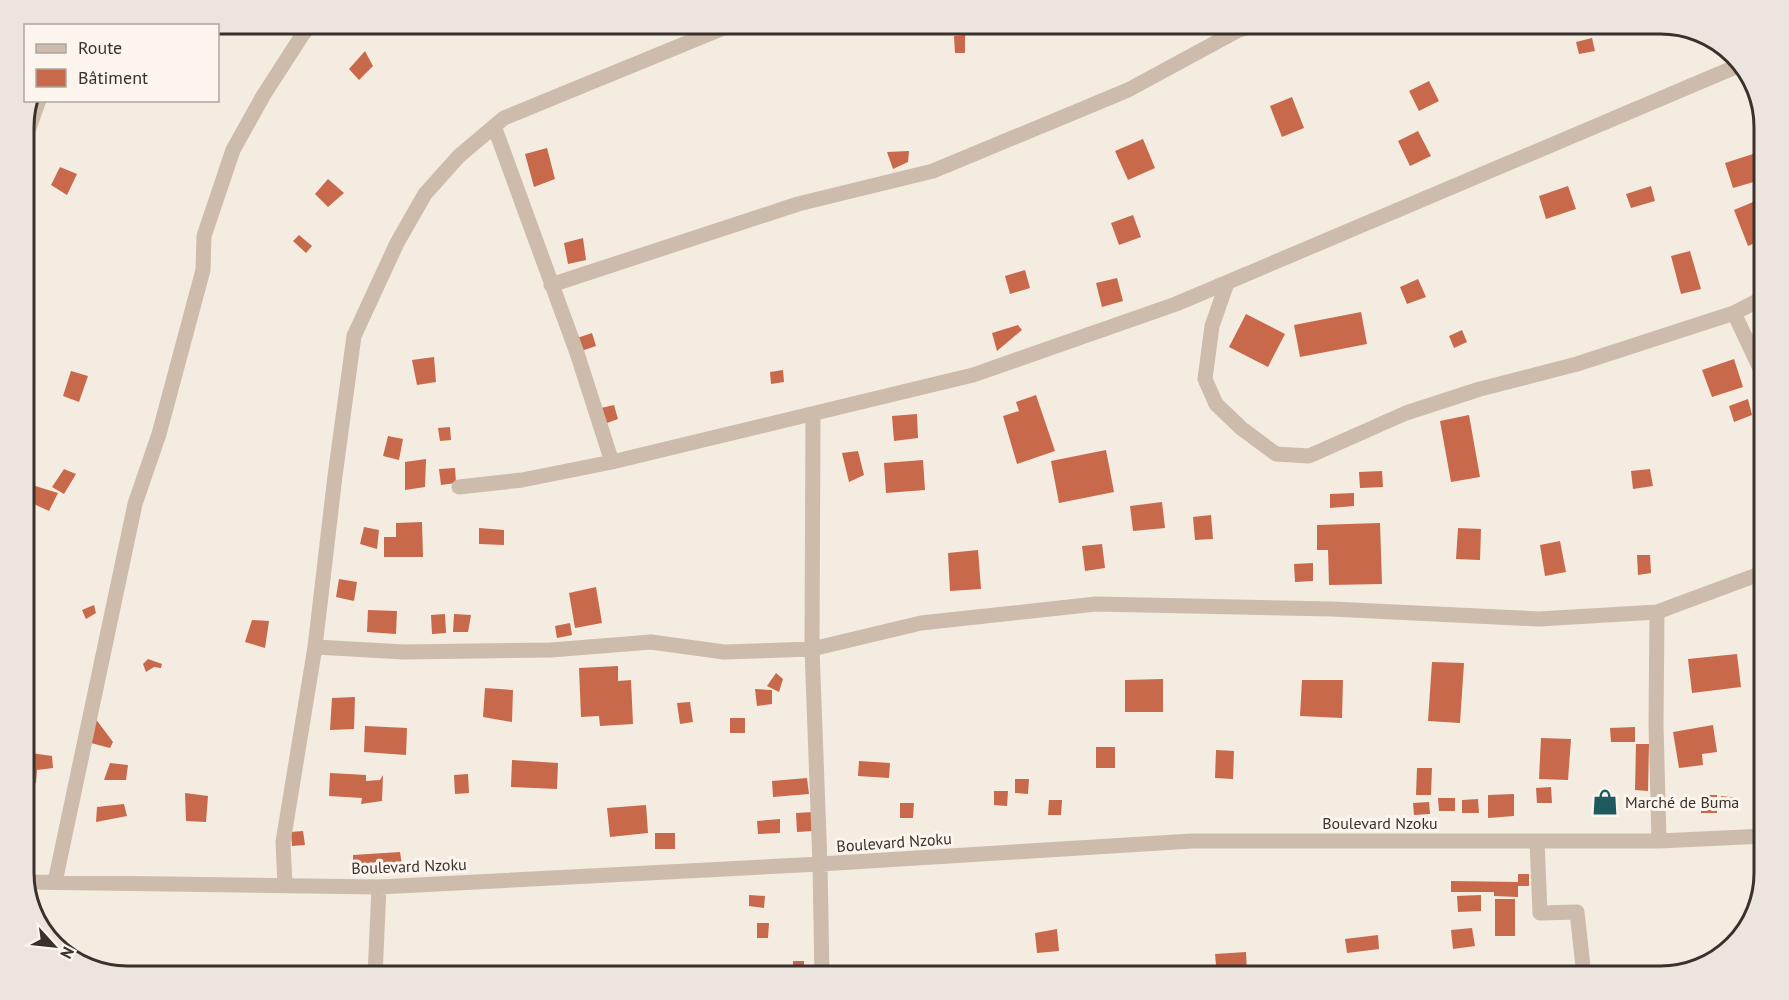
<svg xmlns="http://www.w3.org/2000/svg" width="1789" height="1000" font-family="'PT Sans',sans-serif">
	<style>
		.building { fill: #c8694b }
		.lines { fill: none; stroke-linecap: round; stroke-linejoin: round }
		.minor { stroke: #cdbbac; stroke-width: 15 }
		.labels { text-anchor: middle; stroke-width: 6; stroke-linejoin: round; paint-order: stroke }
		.poi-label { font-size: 16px; fill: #3b302b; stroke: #fbf5ee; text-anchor: start }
		.street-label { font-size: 16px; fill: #3b302b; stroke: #fbf5ee }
		.rim { fill: none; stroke: #3b302b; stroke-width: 3 }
	</style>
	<rect width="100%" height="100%" fill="#f4ebe1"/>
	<path class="building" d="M965,35V53H955L954,36Z
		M1592,38L1595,51L1579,54L1576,42Z
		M365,51L373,66L359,80L349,69Z
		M1429,81L1439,101L1419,111L1409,91Z
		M1292,97L1304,128L1282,137L1270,106Z
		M1418,131L1431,156L1410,166L1398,141Z
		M1143,139L1155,168L1128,180L1115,151Z
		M547,148L555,179L534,187L525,154Z
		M909,151L908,162L893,169L887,152Z
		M1756,153L1764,179L1733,188L1725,163Z
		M60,167L77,174L67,195L51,185Z
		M328,179L344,193L328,207L315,194Z
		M1568,186L1576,209L1546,219L1539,196Z
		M1651,186L1655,201L1631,208L1626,194Z
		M1765,197V239L1748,246L1734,210Z
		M1133,215L1141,237L1119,245L1111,223Z
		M299,235L312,246L306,253L293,241Z
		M583,238L586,260L568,264L564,243Z
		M1690,251L1701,289L1681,294L1671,256Z
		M1025,270L1030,288L1010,294L1005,276Z
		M1117,278L1123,301L1102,307L1096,283Z
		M1418,279L1426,297L1407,304L1400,287Z
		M1361,312L1367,344L1300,357L1294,325Z
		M1246,314L1285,334L1268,367L1229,347Z
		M1018,325L1022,330L997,351L992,333Z
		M1462,330L1467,342L1454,348L1449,336Z
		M592,333L596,346L581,351L577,338Z
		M24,340L33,344L24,364Z
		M434,357L436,382L417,385L412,360Z
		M1734,359L1743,387L1712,397L1702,370Z
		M783,370L784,382L771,384L770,372Z
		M71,371L88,376L79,402L63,396Z
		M1036,395L1055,451L1017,464L1003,416L1019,411L1016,402Z
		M1748,399L1752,415L1734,422L1729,406Z
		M614,405L618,419L607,423L601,408Z
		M917,414L918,438L894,441L892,416Z
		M1469,415L1480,477L1451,482L1440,421Z
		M450,427L451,440L440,441L438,428Z
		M388,436L403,439L399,460L383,456Z
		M1106,450L1114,492L1059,503L1051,461Z
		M858,451L864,475L849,482L842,453Z
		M426,459L425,487L405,490V462Z
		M923,460L925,490L886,493L884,463Z
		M455,468L456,483L441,485L439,469Z
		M64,469L76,474L64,494L52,487Z
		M1650,469L1653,486L1633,489L1631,471Z
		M1382,471L1383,487L1360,488L1359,472Z
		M32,485L58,493L49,511L25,500Z
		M1354,493V506L1330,508V494Z
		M1162,502L1165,528L1133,531L1130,506Z
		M1211,515L1213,539L1195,540L1193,517Z
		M422,522L423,557H384V537H396V523Z
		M1380,523L1382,584L1329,585L1328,550H1317V525Z
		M364,527L379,530L377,549L360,544Z
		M479,528L504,530V545L479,544Z
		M1458,528L1481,529L1480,560L1456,559Z
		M1560,541L1566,572L1545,576L1540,545Z
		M1102,544L1105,568L1085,571L1082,546Z
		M978,550L981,589L950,591L948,553Z
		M1637,555H1650L1651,573L1638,575Z
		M1313,563V581L1295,582L1294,564Z
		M339,579L357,582L354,601L336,597Z
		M596,587L602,623L575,628L569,593Z
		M94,605L96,613L86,619L82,610Z
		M1765,609V627L1758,612Z
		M368,610L397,611L396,634L367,632Z
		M445,614L446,633L432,634L431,615Z
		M454,614L471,615L468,632H453Z
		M252,620L269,621L265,648L245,642Z
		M570,623L572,635L557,638L555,626Z
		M1737,654L1741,687L1692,693L1688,659Z
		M148,659L162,664L161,668L154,667L146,672L143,664Z
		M1432,662L1464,663L1460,723L1428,721Z
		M618,666V681L631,680L633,724L600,726L599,716L581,717L579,668Z
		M776,673L783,679L779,692L767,686Z
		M1163,679V712H1125V680Z
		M1302,680H1343L1342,718L1300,716Z
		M485,688L513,690L512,722L483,717Z
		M755,689L772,690V704L757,706Z
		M355,697L354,729L330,730L332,698Z
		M690,702L693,722L680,724L677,703Z
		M95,718L113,742L110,748L87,742Z
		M730,718H745V733H730Z
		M1713,725L1717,752L1702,754L1703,765L1679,768L1673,732Z
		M365,726L407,728L406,755L364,752Z
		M1635,727V742H1611L1610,728Z
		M1541,738L1571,739L1568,780L1539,779Z
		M1636,744H1649L1648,791L1635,790Z
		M1096,747H1115V768H1096Z
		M1216,750L1234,751L1233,779L1215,778Z
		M24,752L52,756L53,768L37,770L36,783L24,781Z
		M512,760L558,763L557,789L511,787Z
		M859,761L890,763L889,778L858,776Z
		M110,763L128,765L126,780H104Z
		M1417,768H1432L1431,795H1416Z
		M330,773L366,775V781L380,780L383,775L382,801L361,804L362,798L329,796Z
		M468,774L469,793L455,794L454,775Z
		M807,778L809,794L773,797L772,781Z
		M1015,779H1029L1028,794L1015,793Z
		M1551,787L1552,803H1537L1536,788Z
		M994,791H1008L1007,806L994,805Z
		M185,793L208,796L206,822L186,821Z
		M1514,794V816L1488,818V795Z
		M1701,795H1717V813H1701Z
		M1721,796L1738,798L1737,811L1720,810Z
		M1438,798H1455V811H1439Z
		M1478,799L1479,813H1462V800Z
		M1049,800H1062L1061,815H1048Z
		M1429,802L1430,814L1414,815L1413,803Z
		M900,803H914L913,818H900Z
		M124,804L127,816L96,822L97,807Z
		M646,805L648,833L610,837L607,808Z
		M813,812V831L797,832L796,813Z
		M780,819V833L758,834L757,821Z
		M303,831L305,845L292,846L291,832Z
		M655,833H675V849H655Z
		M400,852L402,865L353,868V855Z
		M1518,874H1529V886H1518V897L1494,896V892H1451V881L1518,882Z
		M749,895L765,896L764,908L749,906Z
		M1481,895V911L1458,912L1457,896Z
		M1495,899H1515V936H1495Z
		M757,923H769L768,938H757Z
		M1472,928L1475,946L1453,949L1451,930Z
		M1057,929L1059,951L1037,953L1035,933Z
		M1378,935L1379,949L1347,953L1345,939Z
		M1246,952L1247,972L1217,975L1215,954Z
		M793,961H804V976H793Z"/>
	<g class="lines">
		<path class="minor" d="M494,126L577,353L612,462
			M24,142L39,100
			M1227,283L1212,326L1205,379L1216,404L1241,428L1276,454L1309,456L1406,413L1480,389L1577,364L1734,313L1765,297
			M551,285L798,204L933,171L1128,90L1237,31L1256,24
			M1734,313L1765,379
			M813,414L812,649L820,864L822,976
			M459,487L522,480L612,462L973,375L1176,304L1740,65
			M1657,612L1656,724L1659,841
			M315,647L404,652L551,650L651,642L724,652L812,649L921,623L1096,604L1332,609L1539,619L1657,612L1765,572
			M1537,841L1540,913L1577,912L1584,976
			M25,882L379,887L820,864L1192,841H1659L1765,836
			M55,882L135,504L159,434L203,270L204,236L233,150L263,96L303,34L311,24
			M285,885L283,842L315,647L335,476L354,336L397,243L425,194L459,156L504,118L733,24
			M375,976L379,887"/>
	</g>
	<defs>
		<g id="shop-bare" transform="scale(2.07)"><path d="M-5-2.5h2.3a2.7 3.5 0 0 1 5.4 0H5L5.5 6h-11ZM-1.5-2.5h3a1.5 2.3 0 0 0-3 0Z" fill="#1f5a5e" stroke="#fbf5ee" stroke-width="2.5" paint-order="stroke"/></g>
	</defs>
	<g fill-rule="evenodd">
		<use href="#shop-bare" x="1605" y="802"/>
	</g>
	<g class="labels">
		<g class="poi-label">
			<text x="1625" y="808">Marché de Buma</text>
		</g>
		<g class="street-label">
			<text x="1380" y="829">Boulevard Nzoku</text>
			<text transform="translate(894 842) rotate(-4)" y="6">Boulevard Nzoku</text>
			<text transform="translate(409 866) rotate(-2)" y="6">Boulevard Nzoku</text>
		</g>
	</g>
	<path d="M0 0H1789V1000H0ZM127 34H1661A93 93 0 0 1 1754 127V873A93 93 0 0 1 1661 966H127A93 93 0 0 1 34 873V127A93 93 0 0 1 127 34Z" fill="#ece5de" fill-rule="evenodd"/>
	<path class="rim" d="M127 34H1661A93 93 0 0 1 1754 127V873A93 93 0 0 1 1661 966H127A93 93 0 0 1 34 873V127A93 93 0 0 1 127 34Z"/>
	<rect x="24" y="24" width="195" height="78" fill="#fbf5ee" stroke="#aea6a0" stroke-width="1.5"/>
	<rect x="36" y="44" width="30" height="9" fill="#cdbbac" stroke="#aea6a0" stroke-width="1.5"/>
	<text x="78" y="54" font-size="18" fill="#3b302b">Route</text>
	<rect x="36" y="69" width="30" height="18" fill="#c8694b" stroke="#aea6a0" stroke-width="1.5"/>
	<text x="78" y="84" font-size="18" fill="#3b302b">Bâtiment</text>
	<g transform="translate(54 946) rotate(117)" stroke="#fbf5ee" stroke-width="4.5" paint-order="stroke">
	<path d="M0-4.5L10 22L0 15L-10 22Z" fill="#3b302b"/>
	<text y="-9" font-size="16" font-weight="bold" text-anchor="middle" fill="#3b302b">N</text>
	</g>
</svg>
